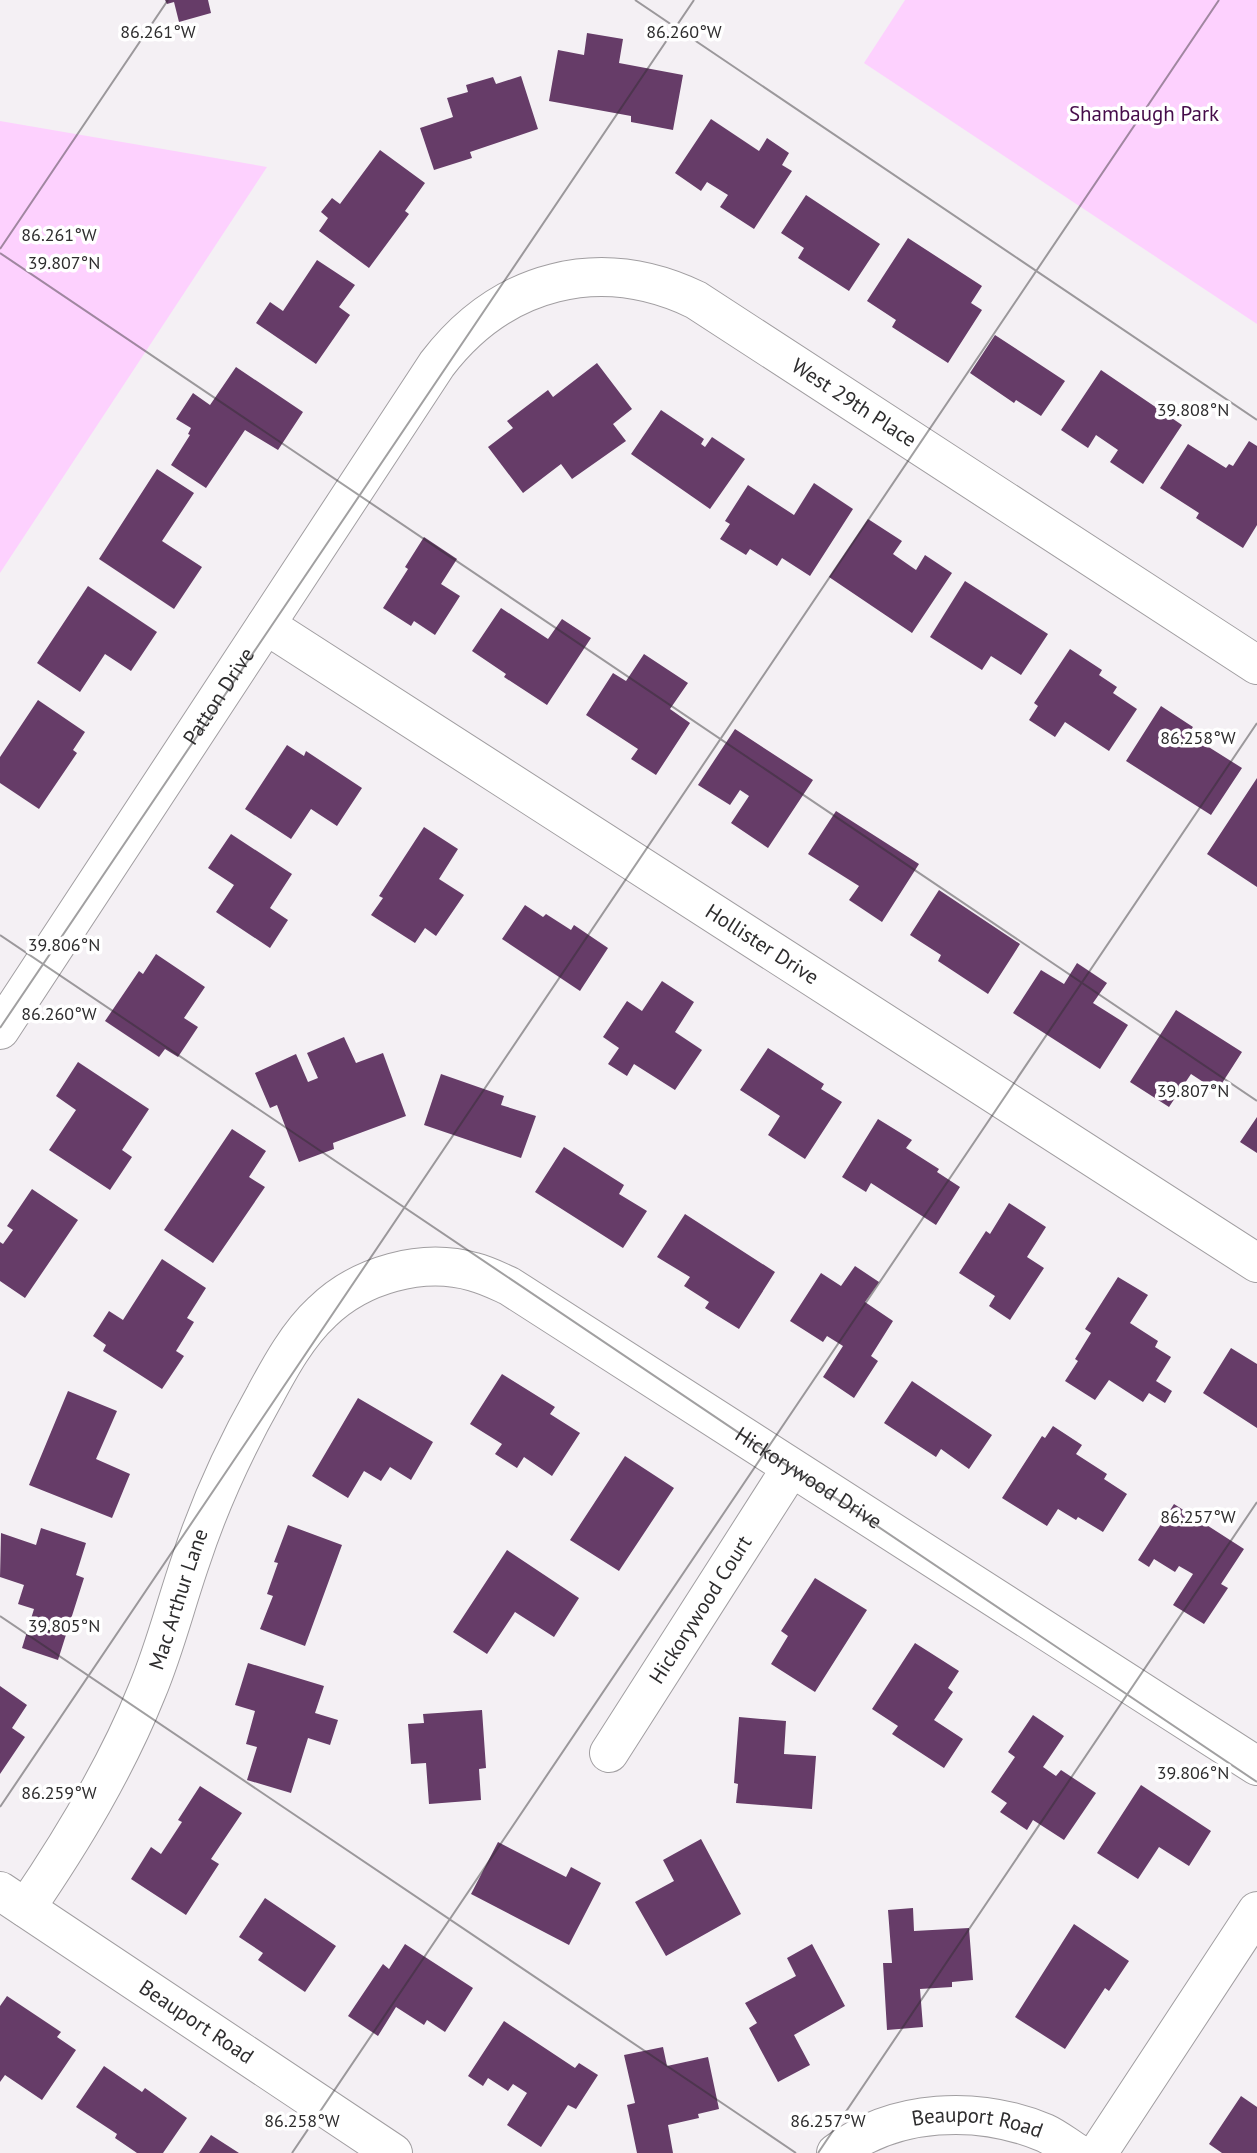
<svg xmlns="http://www.w3.org/2000/svg" width="1257" height="2153" font-family="'PT Sans',sans-serif">
	<style>
		.green { fill: #fdd1fe }
		.building { fill: #663c68 }
		.lines { fill: none; stroke-linecap: round; stroke-linejoin: round }
		.street-casing { stroke: #a19ea1; stroke-width: 40 }
		.street { stroke: #fff; stroke-width: 38 }
		.ticks { fill: none; stroke: #2e2d2e; stroke-width: 2; stroke-opacity: 0.45 }
		.labels { text-anchor: middle; stroke-width: 7; stroke-linejoin: round; paint-order: stroke }
		.park-label { font-size: 21px; fill: #460c4a; stroke: #fff }
		.street-label { font-size: 21px; fill: #2e2d2e; stroke: #fff }
		.ticks-label { font-size: 18px; text-anchor: middle; fill: #2e2d2e; stroke: #fff; stroke-width: 7; stroke-linejoin: round; paint-order: stroke }
	</style>
	<rect width="100%" height="100%" fill="#f4f0f4"/>
	<path class="green" d="M905,0H1257V324L864,63Z
		M0,121L267,167L0,573Z"/>
	<path class="building" d="M165,0H208L211,13L179,22L174,2L167,4Z
		M587,33L623,39L619,63L683,75L673,130L631,122V116L549,101L558,50L584,55Z
		M521,76L538,129L470,152L472,158L434,170L420,128L453,117L447,98L468,92L466,85L493,77L496,84Z
		M711,119L759,151L767,138L789,153L782,165L792,171L754,229L720,207L728,195L707,182L701,191L675,173Z
		M380,150L425,183L405,211L409,214L369,268L319,231L328,218L321,212L332,198L340,204Z
		M806,195L880,244L849,291L798,258L804,248L781,233Z
		M908,238L982,286L971,303L982,310L948,363L892,327L896,320L867,301Z
		M317,260L355,285L339,307L350,315L316,364L256,323L270,302L283,311Z
		M995,335L1065,381L1041,416L1016,400L1014,403L970,373Z
		M597,363L632,409L613,424L626,441L572,479L561,464L523,493L488,447L513,428L507,421L548,390L553,397Z
		M236,367L303,412L278,450L245,430L206,488L171,465L190,435L188,434L191,428L176,419L193,393L210,405Z
		M1101,370L1182,425L1143,484L1110,462L1118,450L1096,435L1088,448L1061,430Z
		M661,410L704,439L701,444L705,447L712,437L745,459L710,509L631,454Z
		M1249,441L1257,446V525L1243,548L1196,518L1199,513L1160,488L1188,444L1226,468L1229,464L1233,466Z
		M157,469L194,493L162,541L202,567L174,609L99,559Z
		M814,483L853,509L810,576L782,558L777,566L750,549L746,555L720,539L730,524L725,521L748,485L794,515Z
		M868,519L902,541L893,554L916,570L925,555L952,573L912,633L829,577Z
		M424,537L457,559L441,584L460,596L435,635L414,621L411,626L383,608L408,569L405,567Z
		M965,581L1048,634L1021,675L991,656L982,670L930,637Z
		M88,586L157,632L131,671L105,654L80,692L37,663Z
		M501,608L548,639L562,619L591,638L547,705L504,677L506,674L472,651Z
		M1070,649L1102,670L1099,675L1117,687L1113,693L1137,709L1109,751L1065,722L1055,737L1029,720L1038,706L1034,703Z
		M644,654L688,683L670,709L690,723L656,775L631,759L638,749L586,715L613,673L626,681Z
		M38,700L85,732L73,750L77,753L39,809L0,783V757Z
		M1161,706L1193,727L1188,734L1242,768L1211,815L1126,761Z
		M735,729L813,780L768,848L731,823L749,796L740,790L730,805L698,785Z
		M287,745L304,756L306,751L362,788L337,826L311,809L291,839L245,809Z
		M1257,778V887L1207,854Z
		M836,811L919,864L882,922L849,900L859,886L808,854Z
		M424,827L458,849L439,879L464,895L436,936L425,928L415,943L371,915L383,898L379,896Z
		M231,834L292,874L270,908L288,920L270,948L216,912L234,885L208,868Z
		M939,890L1020,944L988,994L938,961L941,955L910,935Z
		M525,905L543,917L546,914L571,930L574,925L608,948L580,991L502,939Z
		M156,954L205,987L184,1018L198,1027L178,1057L165,1049L159,1057L105,1021L139,971L143,974Z
		M1077,963L1107,983L1093,1003L1128,1025L1100,1069L1013,1013L1041,970L1064,984Z
		M662,981L694,1002L675,1032L702,1050L675,1090L634,1064L627,1076L608,1064L619,1048L603,1037L627,1001L642,1011Z
		M1176,1010L1242,1052L1217,1091L1191,1074L1169,1107L1130,1082Z
		M344,1037L356,1063L383,1053L406,1116L333,1143L334,1149L299,1162L277,1105L270,1108L255,1073L296,1054L308,1082L318,1078L307,1053Z
		M768,1048L824,1084L821,1089L842,1102L805,1159L768,1135L780,1116L740,1090Z
		M78,1062L149,1109L122,1150L132,1157L110,1190L49,1150L76,1110L56,1096Z
		M441,1074L504,1096L501,1105L536,1116L521,1158L424,1125Z
		M1257,1117V1153L1240,1142Z
		M878,1119L912,1140L906,1148L939,1169L937,1172L960,1187L936,1225L871,1183L866,1192L842,1177Z
		M232,1129L266,1151L249,1177L265,1187L213,1263L164,1230Z
		M564,1147L624,1185L619,1194L647,1211L623,1248L535,1192Z
		M32,1189L78,1220L25,1298L0,1281V1242L3,1244L13,1230L7,1226Z
		M1009,1203L1046,1227L1027,1257L1044,1268L1010,1320L989,1306L995,1296L959,1273L986,1231L990,1234Z
		M685,1214L775,1272L739,1329L705,1308L709,1302L684,1286L690,1277L657,1257Z
		M162,1259L206,1288L187,1318L194,1322L176,1351L184,1356L162,1389L103,1351L106,1345L93,1336L109,1311L123,1320Z
		M855,1266L879,1282L865,1302L893,1321L871,1356L878,1361L854,1398L823,1377L843,1346L827,1336L823,1342L790,1321L821,1273L841,1286Z
		M1118,1277L1148,1295L1130,1323L1158,1341L1155,1347L1171,1357L1156,1381L1172,1391L1165,1403L1149,1393L1143,1402L1109,1380L1095,1400L1065,1381L1078,1361L1075,1359L1091,1333L1085,1329Z
		M1231,1348L1257,1364V1428L1203,1393Z
		M502,1374L555,1407L550,1414L580,1433L552,1476L524,1457L517,1468L495,1454L502,1444L470,1424Z
		M912,1381L992,1435L969,1469L941,1449L936,1457L884,1423Z
		M68,1391L117,1411L96,1459L130,1474L112,1518L29,1485Z
		M358,1398L433,1442L411,1480L390,1467L381,1481L364,1471L348,1498L312,1476Z
		M1053,1426L1082,1445L1076,1454L1107,1474L1104,1479L1127,1494L1103,1532L1078,1517L1076,1520L1058,1509L1047,1526L1002,1498L1042,1436L1045,1438Z
		M625,1456L674,1488L619,1571L570,1540Z
		M1174,1504L1244,1549L1221,1584L1228,1588L1204,1624L1173,1605L1193,1574L1179,1566L1175,1572L1154,1559L1149,1567L1138,1560Z
		M288,1525L342,1545L305,1646L260,1629L273,1596L267,1594L278,1563L274,1562Z
		M41,1528L86,1543L76,1575L84,1578L58,1660L22,1648L34,1609L18,1604L24,1585L0,1577L1,1533L36,1545Z
		M507,1550L579,1598L554,1637L515,1612L487,1654L453,1632Z
		M815,1578L867,1610L815,1692L771,1664L788,1636L781,1631Z
		M915,1643L959,1671L948,1688L953,1692L934,1720L963,1739L944,1768L892,1734L898,1726L872,1709Z
		M248,1663L324,1686L315,1713L338,1720L330,1745L308,1738L291,1793L247,1780L257,1747L246,1744L255,1711L235,1705Z
		M0,1686L27,1705L12,1728L25,1737L0,1774Z
		M482,1710L486,1768L479,1769L481,1800L429,1804L426,1763L411,1764L408,1724L424,1723L423,1714Z
		M1033,1715L1064,1736L1043,1767L1056,1776L1061,1770L1096,1793L1064,1840L1033,1820L1027,1830L1000,1812L1007,1803L991,1792L1015,1757L1008,1752Z
		M739,1717L786,1721L784,1754L816,1756L812,1809L736,1803L738,1784L734,1783Z
		M1141,1785L1211,1831L1189,1866L1159,1847L1138,1879L1097,1853Z
		M200,1786L242,1813L211,1859L219,1864L186,1915L131,1879L151,1847L161,1854L182,1822L178,1820Z
		M701,1839L741,1914L666,1956L635,1902L674,1881L663,1860Z
		M498,1842L566,1877L571,1867L601,1883L569,1945L471,1894Z
		M265,1898L336,1946L305,1992L258,1960L263,1953L239,1937Z
		M913,1908L914,1931L969,1928L973,1980L952,1982V1987L920,1989L923,2027L887,2030L883,1963H892L888,1910Z
		M1074,1924L1129,1961L1109,1991L1105,1988L1065,2049L1015,2017Z
		M405,1944L473,1988L445,2032L427,2020L424,2025L396,2007L378,2036L348,2016L383,1964L389,1969Z
		M812,1944L845,2006L794,2035L810,2065L778,2082L749,2028L757,2023L745,2003L796,1976L787,1958Z
		M7,1996L61,2032L57,2037L76,2050L42,2100L5,2075L0,2082V2006Z
		M504,2021L575,2068L579,2063L598,2075L576,2109L568,2105L541,2147L507,2125L527,2093L513,2084L508,2091L488,2078L483,2086L468,2076Z
		M663,2047L667,2066L708,2057L719,2109L698,2114L699,2118L668,2125L673,2153H637L627,2105L635,2103L624,2055Z
		M104,2066L142,2092L145,2088L187,2118L163,2153H137L115,2138L117,2134L76,2107Z
		M1241,2096L1257,2107V2153H1222L1209,2144Z
		M211,2135L239,2153H199Z"/>
	<g class="lines">
		<g class="street-casing">
			<g id="street">
				<path id="s1" d="M266,625L1257,1263"/>
				<path id="s2" d="M0,1030L437,364C502,279 600,254 696,300L1257,665"/>
				<path id="s3" d="M609,1753L791,1468"/>
				<path id="s4" d="M0,1891L393,2153"/>
				<path id="s5" d="M26,1908C73,1839 116,1768 147,1691C165,1648 176,1603 191,1560C210,1502 235,1448 265,1395C280,1367 298,1334 322,1312C360,1275 422,1257 474,1272C486,1275 498,1281 509,1286L1257,1766"/>
				<path id="s6" d="M836,2153C895,2108 978,2105 1045,2133C1056,2138 1067,2147 1077,2153"/>
				<path d="M1098,2153L1257,1911"/>
			</g>
		</g>
		<use href="#street" class="street"/>
	</g>
	<path class="ticks" d="M635,0L1257,420M0,249L168,0M0,253L1257,1101M0,935L1257,1782M0,1028L694,0M0,1616L796,2153M0,1807L1219,0M292,2153L1257,723M818,2153L1257,1502"/>
	<g class="labels">
		<g class="park-label">
			<text x="1144" y="121">Shambaugh Park</text>
		</g>
		<g class="street-label">
			<text dy="7" stroke="none"><textPath href="#s2" startOffset="1276">West 29th Place</textPath></text>
			<text dy="7" stroke="none"><textPath href="#s2" startOffset="399">Patton Drive</textPath></text>
			<text dy="7" stroke="none"><textPath href="#s1" startOffset="590">Hollister Drive</textPath></text>
			<text dy="7" stroke="none"><textPath href="#s5" startOffset="1227">Hickorywood Drive</textPath></text>
			<text dy="7" stroke="none"><textPath href="#s5" startOffset="346">Mac Arthur Lane</textPath></text>
			<text dy="7" stroke="none"><textPath href="#s3" startOffset="170">Hickorywood Court</textPath></text>
			<text dy="7" stroke="none"><textPath href="#s4" startOffset="236">Beauport Road</textPath></text>
			<text dy="7" stroke="none"><textPath href="#s6" startOffset="150">Beauport Road</textPath></text>
		</g>
	</g>
	<g class="ticks-label">
		<text x="158" y="38">86.261°W</text>
		<text x="684" y="38">86.260°W</text>
		<text x="59" y="241">86.261°W</text>
		<text x="64" y="269">39.807°N</text>
		<text x="1193" y="416">39.808°N</text>
		<text x="1198" y="744">86.258°W</text>
		<text x="64" y="951">39.806°N</text>
		<text x="59" y="1020">86.260°W</text>
		<text x="1193" y="1097">39.807°N</text>
		<text x="1198" y="1523">86.257°W</text>
		<text x="64" y="1632">39.805°N</text>
		<text x="1193" y="1779">39.806°N</text>
		<text x="59" y="1799">86.259°W</text>
		<text x="302" y="2127">86.258°W</text>
		<text x="828" y="2127">86.257°W</text>
	</g>
</svg>
